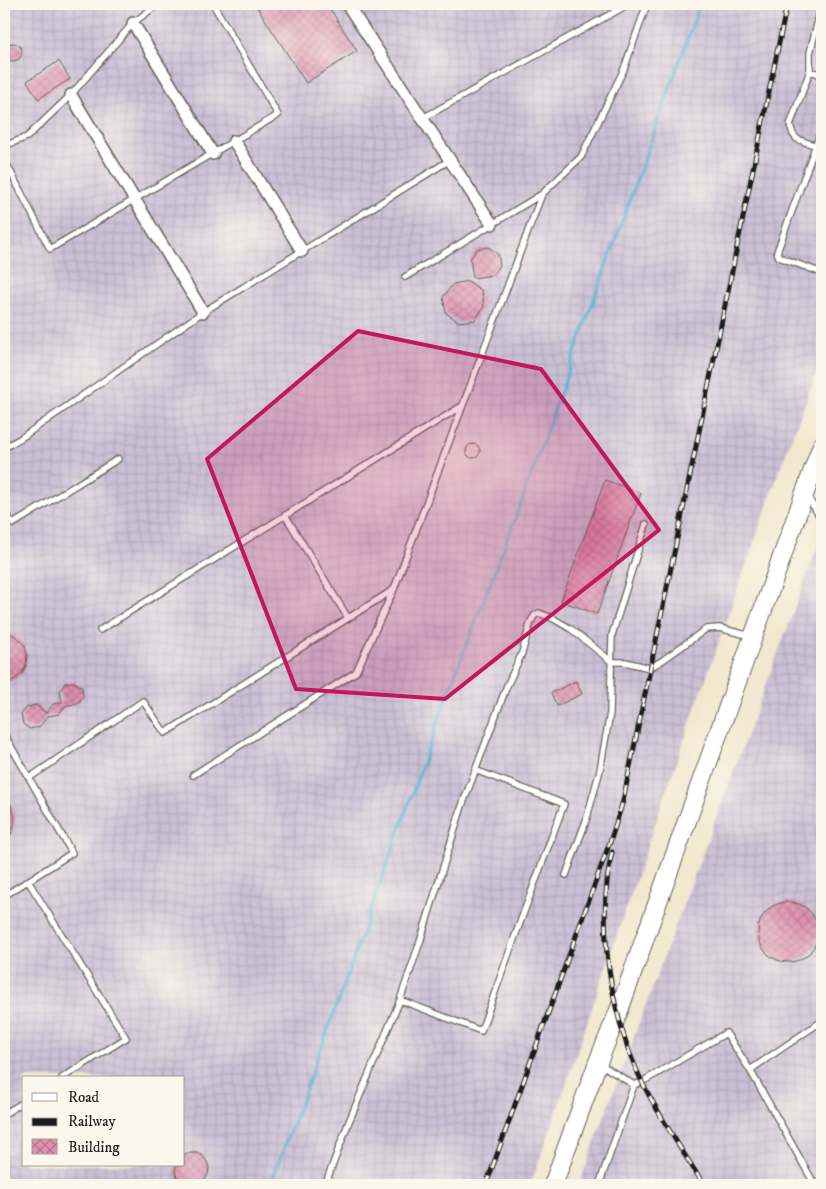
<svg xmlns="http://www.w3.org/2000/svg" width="826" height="1189" font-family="'IM FELL DW Pica',serif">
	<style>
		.industrial { fill: url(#industrial-grid); fill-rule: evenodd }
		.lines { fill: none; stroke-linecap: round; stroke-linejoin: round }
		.stream { stroke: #53b5d2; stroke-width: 3 }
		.building { fill: url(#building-cross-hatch) }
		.service-casing { stroke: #67635b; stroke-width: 8 }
		.minor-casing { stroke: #67635b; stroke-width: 14 }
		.primary-casing { stroke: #67635b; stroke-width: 20 }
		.service { stroke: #fff; stroke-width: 5.5 }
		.minor { stroke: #fff; stroke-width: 11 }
		.primary { stroke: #fff; stroke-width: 18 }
		.rail-casing { stroke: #1c1c1c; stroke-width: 5 }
		.rail { stroke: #fbf7ec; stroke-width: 3; stroke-dasharray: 9; stroke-linecap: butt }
		.marked { fill: #c2185b; fill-opacity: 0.2; stroke: #c2185b; stroke-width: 4; stroke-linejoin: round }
	</style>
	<defs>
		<pattern id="industrial-grid" width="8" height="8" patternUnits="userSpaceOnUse" patternTransform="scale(1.25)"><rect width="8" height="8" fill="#cbbfd5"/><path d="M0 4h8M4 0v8" fill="none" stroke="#aea4b6"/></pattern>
		<pattern id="building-cross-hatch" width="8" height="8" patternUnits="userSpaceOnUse" patternTransform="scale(1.25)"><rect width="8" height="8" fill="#de90b0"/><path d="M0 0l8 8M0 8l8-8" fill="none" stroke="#b3758e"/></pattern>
	</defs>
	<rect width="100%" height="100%" fill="#fbf7ec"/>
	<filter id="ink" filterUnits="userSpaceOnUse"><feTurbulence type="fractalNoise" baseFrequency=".02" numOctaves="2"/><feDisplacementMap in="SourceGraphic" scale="10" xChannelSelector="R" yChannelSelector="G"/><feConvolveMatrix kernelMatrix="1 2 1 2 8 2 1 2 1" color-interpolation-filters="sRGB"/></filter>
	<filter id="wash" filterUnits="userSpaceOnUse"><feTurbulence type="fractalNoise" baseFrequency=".0096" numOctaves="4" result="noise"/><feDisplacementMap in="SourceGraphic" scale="20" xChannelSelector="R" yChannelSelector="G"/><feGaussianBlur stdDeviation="1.12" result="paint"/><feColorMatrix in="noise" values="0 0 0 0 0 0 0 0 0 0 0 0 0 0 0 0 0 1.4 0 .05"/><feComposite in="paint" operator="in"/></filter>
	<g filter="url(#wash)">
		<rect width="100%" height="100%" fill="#f2e8cf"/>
		<path class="industrial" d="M4,4H822V358L776,480L662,803L552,1125L530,1185H4ZM24,1078H184V1165H24Z
			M822,535V1185H579L647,1002Z"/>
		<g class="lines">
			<path class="stream" d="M270,1185L326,1035L450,688L520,506L700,4"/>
		</g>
		<g id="blocks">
			<path class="building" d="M255,4H327L357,51L306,83Z
				M4 52a9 9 0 1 1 18 0a9 9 0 1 1-18 0Z
				M59,61L70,79L38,99L27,81Z
				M488,247L498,254L500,265L493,275L473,278L470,259L477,249Z
				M468,281L482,291L484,306L475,320L459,322L446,313L443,297L453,284Z
				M466 451a7 7 0 1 1 14 0a7 7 0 1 1-14 0Z
				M605,480L641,493L597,614L561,601Z
				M4,632L10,633L18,638L25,646L27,655L26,665L22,674L14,680L4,683Z
				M576,681L582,694L557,706L551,693Z
				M74,682L82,687L83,696L78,703L65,706L59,714L48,716L39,727L30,729L23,724L21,714L27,707L36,705L46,713L53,704L62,702L60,691L65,683Z
				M4,789H6L15,818L13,830L4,848Z
				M758 932a30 30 0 1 1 60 0a30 30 0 1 1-60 0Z
				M191,1153H197L203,1156L207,1162L209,1168L208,1174L205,1180L196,1185H187L181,1182L177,1177L175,1171L176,1165H184V1154Z"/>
		</g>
	</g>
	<g filter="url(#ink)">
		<use href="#blocks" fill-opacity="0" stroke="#67635b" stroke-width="1"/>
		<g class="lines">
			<g class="service-casing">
				<path id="service" d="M822,4L810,53V71L790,125L793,134L797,139L822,148
					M810,71L822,75
					M423,118L629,4
					M822,128L777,252L779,257L822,273
					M4,146L27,137L71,95L133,23L158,4
					M4,159L50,249L278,115L213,4
					M405,277L542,194
					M4,448L21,438L203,312L450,160
					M807,496L822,520
					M4,511L13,524L118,459
					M285,515L348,618
					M100,630L462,406
					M4,734L72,853L4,896
					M193,775L356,672L394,589L542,194L581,157L624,69L647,4
					M29,778L143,701L165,733L393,590
					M566,875L586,821L600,770L610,713L612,635L646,524
					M28,881L126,1038L62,1078
					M400,1000L481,1031L518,928L564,804L475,770
					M600,1064L634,1085
					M750,1070L822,1021
					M4,1114L24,1102
					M325,1185L348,1124L400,1000L420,942L462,806L506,688L522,653L531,621L535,615L539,613L554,619L571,629L612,662H625L650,668L663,660L706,629L719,628L751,636
					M599,1185L634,1085L642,1082L726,1033L750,1070L815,1185"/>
			</g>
			<g class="minor-casing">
				<path id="minor" d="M347,4L492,224
					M133,23L213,154
					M71,95L203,312
					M234,141L302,251"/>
			</g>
			<g class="primary-casing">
				<path id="primary" d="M553,1185L598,1062L618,1013L822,445"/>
			</g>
			<use href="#service" class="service"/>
			<use href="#minor" class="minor"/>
			<use href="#primary" class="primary"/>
			<g class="rail-casing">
				<path id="rail" d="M612,852C610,862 608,872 607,882C600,947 614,1025 643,1084C661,1119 683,1152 704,1185
					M486,1185L611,839L623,801L787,4"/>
			</g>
			<use href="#rail" class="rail"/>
		</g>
	</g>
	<path class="marked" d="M358,331L541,369L659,530L445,699L296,689L207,459Z"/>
	<rect width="826" height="1189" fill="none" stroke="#fbf7ec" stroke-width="20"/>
	<rect x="22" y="1076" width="162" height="90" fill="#fbf7ec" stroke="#a29f99"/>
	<rect x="32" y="1093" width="25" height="8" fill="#ffffff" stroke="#a29f99"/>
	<text x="68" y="1102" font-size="15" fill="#1c1c1c">Road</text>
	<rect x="32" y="1118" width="25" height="8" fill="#1c1c1c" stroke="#a29f99"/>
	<text x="68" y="1126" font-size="15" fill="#1c1c1c">Railway</text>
	<rect x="32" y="1139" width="25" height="15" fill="url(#building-cross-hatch)" stroke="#a29f99"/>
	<text x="68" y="1152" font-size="15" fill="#1c1c1c">Building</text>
</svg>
